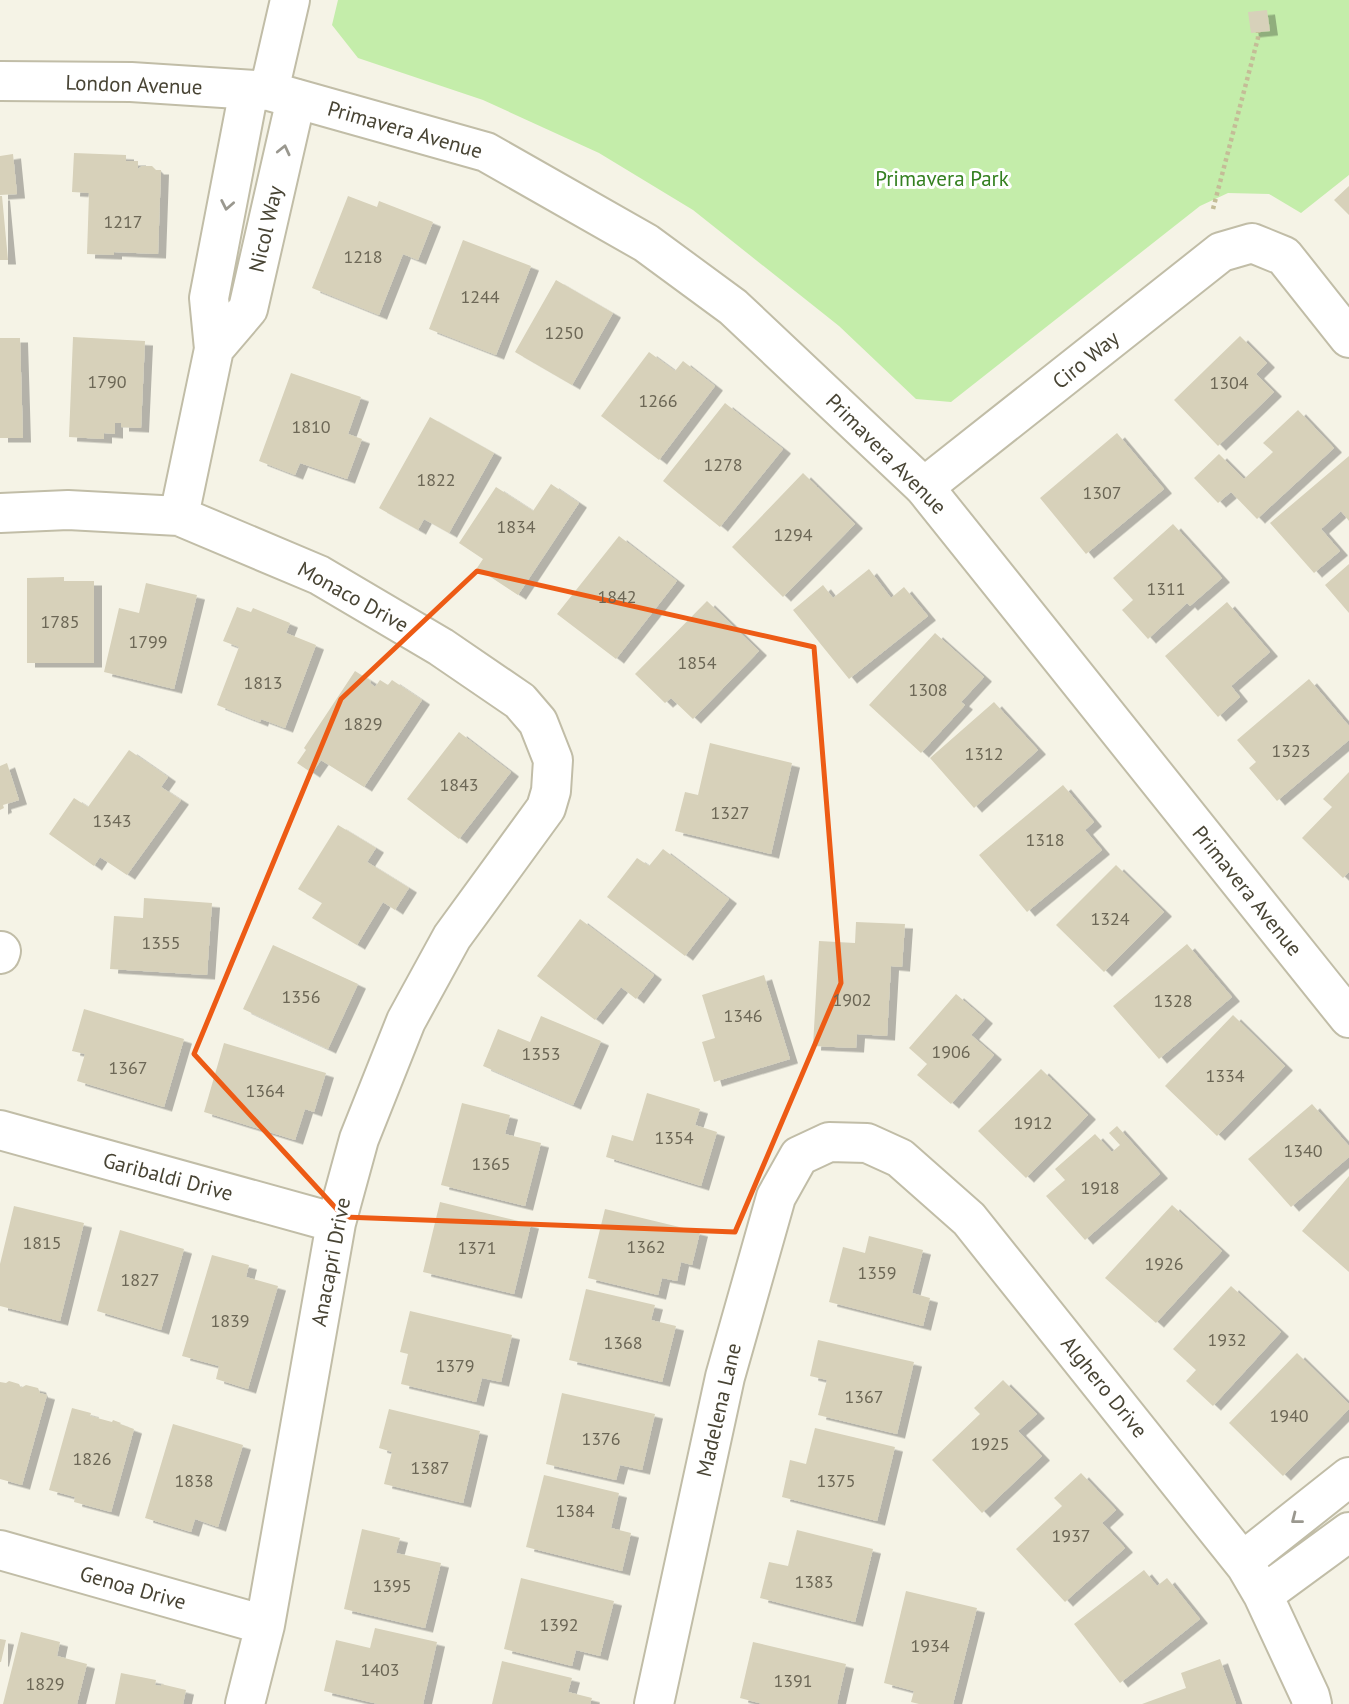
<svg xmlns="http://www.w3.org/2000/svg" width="1349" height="1704" font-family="'PT Sans',sans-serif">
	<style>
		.green { fill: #c4edaa }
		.building { fill: #d7d1ba; filter: url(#shadow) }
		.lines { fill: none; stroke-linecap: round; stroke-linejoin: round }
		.minor-casing { stroke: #c1bda7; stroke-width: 42 }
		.tertiary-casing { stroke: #c1bda7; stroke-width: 42 }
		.path { stroke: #c4bc97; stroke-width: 4.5; stroke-dasharray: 3.5 3.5; stroke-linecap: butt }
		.minor { stroke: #fff; stroke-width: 38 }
		.tertiary { stroke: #fff; stroke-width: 38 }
		.oneway { stroke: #9a988f }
		.marked { fill: none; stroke: #ed5b15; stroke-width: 5; stroke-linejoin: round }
		.labels { text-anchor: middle; stroke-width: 6; stroke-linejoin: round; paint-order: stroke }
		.number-label { font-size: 18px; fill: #6c6756 }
		.street-label { font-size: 21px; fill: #484434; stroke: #fff }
		.park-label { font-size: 21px; fill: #358021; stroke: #fff }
	</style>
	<defs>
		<filter id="shadow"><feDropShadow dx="8" dy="4.5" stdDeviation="0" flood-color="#0004"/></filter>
	</defs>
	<rect width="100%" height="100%" fill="#f5f3e6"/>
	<path class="green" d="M338,0H1349V175L1301,213L1269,194L1228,193L1200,206L951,402L916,399L839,326L693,210L599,153L483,100L358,58L332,25Z"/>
	<path class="building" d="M1267,10L1270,31L1251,33L1248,12Z
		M74,153L126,155V161H138V169L142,166H152L156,170H161L158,254L114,252V255L87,254L89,193L72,192Z
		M13,154L17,194L0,195V156Z
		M1349,186V215L1334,200Z
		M0,196H2L8,260H0Z
		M348,196L377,207L379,201L433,222L418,260L403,254L379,315L312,288Z
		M463,240L531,266L496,355L429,329Z
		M556,280L613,313L572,385L515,352Z
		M1240,336L1267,363L1256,374L1274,392L1218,446L1174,400Z
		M73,337L145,341L141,428L121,427V423H115V434L104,433V439L69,437Z
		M0,338H20L23,438H0Z
		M649,352L675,371L683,361L715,386L659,460L601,416Z
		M291,373L361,397L348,434L362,439L347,479L300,463L295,475L259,461Z
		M725,403L783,449L720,527L663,481Z
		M1298,410L1334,448L1257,519L1231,492L1218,503L1194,478L1219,454L1244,479L1273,452L1263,443Z
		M430,417L494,453L449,533L424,519L418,530L379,508Z
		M1117,433L1164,489L1086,554L1040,498Z
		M1349,456V521L1341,511L1321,529L1340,551L1314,573L1270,523Z
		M803,473L855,524L783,597L732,547Z
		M551,484L579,503L518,595L477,568L483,559L459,543L496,487L533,511Z
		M1173,524L1222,578L1190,606L1187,603L1148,639L1122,610L1133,600L1113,578Z
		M619,536L677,581L616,659L557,614Z
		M1349,564V613L1325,585Z
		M869,569L891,598L904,587L928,616L849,679L793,610L823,585L833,598Z
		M64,577V581H94V663H27V578Z
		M146,583L197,595L174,689L104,672L119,608L139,613Z
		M707,601L759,651L693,719L671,698L665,703L635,674Z
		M1227,602L1270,652L1231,686L1240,697L1218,717L1165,656Z
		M237,607L251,612L253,608L290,623L286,633L316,645L285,728L261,719L260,722L217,705L239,647L223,641Z
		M935,633L984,677L961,702L965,705L921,753L869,705Z
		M355,671L371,681L370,683L375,687L380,680L388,685L392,680L422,700L364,787L321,760L312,773L297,763L306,750L304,748Z
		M1309,679L1349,726V740L1277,801L1249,768L1256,762L1237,740Z
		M994,702L1038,750L974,808L930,758Z
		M459,732L511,772L459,839L407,799Z
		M710,743L792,763L771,854L675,831L685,792L698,795Z
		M129,750L168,777L161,787L181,800L127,875L100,857L94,866L49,834L74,798L88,807Z
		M7,763L19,800L3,805L4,808L0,810V766Z
		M1349,772V872L1343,878L1302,838L1332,807L1323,799Z
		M1063,785L1094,822L1085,830L1102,850L1027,912L979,855Z
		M338,825L376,848L367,862L409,888L395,910L383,902L357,945L312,918L322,903L298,889Z
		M663,849L729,899L685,956L607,897L637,858L649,866Z
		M1116,865L1164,912L1104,972L1056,925Z
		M144,898L212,903L207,975L110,969L114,916L143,918Z
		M580,919L654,975L636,999L621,987L595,1020L537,976Z
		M856,922L905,924L902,967L891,966L887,1036L857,1034L856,1048L813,1046L819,941L855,943Z
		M1187,944L1232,997L1159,1059L1113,1006Z
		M273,945L358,984L328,1049L243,1009Z
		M764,975L790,1059L714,1082L702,1042L715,1038L702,995Z
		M956,994L985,1019L971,1035L994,1055L951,1104L917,1075L927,1064L909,1048Z
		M84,1009L184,1039L164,1107L77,1081L85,1054L72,1051Z
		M1233,1015L1285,1066L1217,1136L1165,1086Z
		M541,1016L601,1041L573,1105L483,1066L498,1029L530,1042Z
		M224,1043L326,1073L314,1112L305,1109L295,1140L204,1112Z
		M1041,1069L1088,1115L1026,1178L978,1131Z
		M647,1093L700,1109L695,1125L717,1132L701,1186L606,1157L612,1135L633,1141Z
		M462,1103L510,1115L505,1134L541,1143L525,1206L441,1185Z
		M1312,1104L1349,1146V1157L1291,1207L1248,1159Z
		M1117,1126L1160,1174L1085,1240L1046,1196L1065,1180L1055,1169L1095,1134L1112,1152L1120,1145L1109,1133Z
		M1349,1176V1272L1302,1231Z
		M440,1202L531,1224L514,1294L423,1272Z
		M1172,1205L1222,1251L1156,1323L1105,1278Z
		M14,1206L84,1223L60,1321L0,1306V1264Z
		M605,1209L700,1232L692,1265L681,1262L677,1281L662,1278L658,1295L588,1278Z
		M120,1230L184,1249L161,1330L97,1311Z
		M869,1236L923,1250L912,1293L930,1298L923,1326L829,1302L843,1247L865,1253Z
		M212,1255L249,1265L246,1277L278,1286L248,1389L216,1379L219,1366L182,1356Z
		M1231,1286L1281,1332L1213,1406L1186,1381L1196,1370L1173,1349Z
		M586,1289L655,1305L651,1320L676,1326L662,1382L569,1360Z
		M410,1311L512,1335L501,1382L482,1378L476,1402L401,1384L408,1354L400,1352Z
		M818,1340L914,1362L897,1434L818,1415L827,1380L810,1376Z
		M1297,1353L1349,1404V1409L1283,1476L1229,1423Z
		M1003,1380L1037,1414L1018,1431L1042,1456L982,1513L932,1460L980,1414L974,1408Z
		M9,1381L19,1384L21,1388L26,1385L38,1388L40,1393L47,1395L22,1485L0,1479V1382L6,1383Z
		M562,1393L655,1414L642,1470L620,1465L616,1480L546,1464Z
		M72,1408L91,1413L90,1416L112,1422L113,1420L121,1423L120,1424L134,1429L111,1512L74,1502L75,1497L49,1490Z
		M389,1409L480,1431L463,1503L384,1484L392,1452L379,1448Z
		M173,1424L243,1445L218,1527L195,1519L191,1532L145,1518Z
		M815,1428L895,1447L877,1521L782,1497L790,1460L806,1464Z
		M1081,1473L1116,1510L1102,1523L1125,1548L1065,1602L1016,1549L1062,1506L1054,1498Z
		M544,1475L619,1493L611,1528L631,1533L622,1571L526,1547Z
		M362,1529L400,1538L396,1553L441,1563L425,1628L344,1609Z
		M797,1530L873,1549L855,1622L760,1598L769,1562L788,1566Z
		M1144,1570L1157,1586L1167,1578L1200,1619L1120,1683L1074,1624Z
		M521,1578L614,1601L600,1656L576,1650L572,1666L504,1649Z
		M906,1591L977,1608L953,1704H919L911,1702L914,1691L884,1683Z
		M375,1628L437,1642L423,1704H378L324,1691L336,1640L370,1648Z
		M21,1632L60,1642L57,1656L87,1664L77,1704H3Z
		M0,1639L6,1640L1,1662H0Z
		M753,1642L846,1664L837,1704H763L740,1698Z
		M1220,1659L1236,1704H1142L1186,1688L1181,1673Z
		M502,1661L572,1678L568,1692L592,1698L590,1704H492Z
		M121,1673L156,1680L155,1685L161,1686V1684L186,1690L183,1704H115Z"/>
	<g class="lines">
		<g class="minor-casing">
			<path id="minor" d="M214,349L248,309L296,99
				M924,487L1221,252L1252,243L1284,256L1349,338
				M0,513L68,510L179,516L319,575L441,647L520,701L538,722L553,760L551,791L546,808L452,937L406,1021L359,1139L336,1223L265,1625L245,1704
				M179,516L214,349L209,298L249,90
				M0,954L1,951
				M0,1130L336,1223
				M0,1550L265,1625
				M1243,1561L1349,1477
				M1263,1595L1349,1532
				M654,1704L725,1377L776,1197L799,1156L829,1142L867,1143L900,1158L969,1219L1246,1566L1263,1595L1310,1696L1312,1704"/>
		</g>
		<g class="tertiary-casing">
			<path id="tertiary" d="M0,81L131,82L269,91L486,152L646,243L733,307L924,487L1349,1018
				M269,91L290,0"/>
		</g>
		<path class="path" d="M1213,209L1258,38V32"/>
		<use href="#minor" class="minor"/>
		<use href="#tertiary" class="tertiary"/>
	</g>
	<defs><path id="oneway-chevron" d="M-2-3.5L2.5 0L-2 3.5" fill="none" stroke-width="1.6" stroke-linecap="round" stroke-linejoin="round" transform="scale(1.75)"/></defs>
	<g class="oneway">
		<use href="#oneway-chevron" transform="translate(284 150) rotate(-77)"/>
		<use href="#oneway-chevron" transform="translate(227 205) rotate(101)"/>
		<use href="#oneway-chevron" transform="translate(1296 1519) rotate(142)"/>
	</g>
	<path class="marked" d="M477,571L814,647L841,983L735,1232L344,1217L194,1054L341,699Z"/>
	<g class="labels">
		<g class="number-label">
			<text x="123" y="228">1217</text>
			<text x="363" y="263">1218</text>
			<text x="480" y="303">1244</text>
			<text x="564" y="339">1250</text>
			<text x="107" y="388">1790</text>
			<text x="1229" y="389">1304</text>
			<text x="658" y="407">1266</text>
			<text x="311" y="433">1810</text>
			<text x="723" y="471">1278</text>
			<text x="436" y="486">1822</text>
			<text x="1102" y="499">1307</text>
			<text x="516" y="533">1834</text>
			<text x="793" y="541">1294</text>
			<text x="1166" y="595">1311</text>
			<text x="617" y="603">1842</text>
			<text x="60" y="628">1785</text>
			<text x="148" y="648">1799</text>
			<text x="697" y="669">1854</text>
			<text x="263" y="689">1813</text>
			<text x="928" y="696">1308</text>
			<text x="363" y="730">1829</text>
			<text x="1291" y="757">1323</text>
			<text x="984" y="760">1312</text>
			<text x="459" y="791">1843</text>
			<text x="730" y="819">1327</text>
			<text x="112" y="827">1343</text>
			<text x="1045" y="846">1318</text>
			<text x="1110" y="925">1324</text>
			<text x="161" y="949">1355</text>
			<text x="301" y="1003">1356</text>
			<text x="852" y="1006">1902</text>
			<text x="1173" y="1007">1328</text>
			<text x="743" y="1022">1346</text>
			<text x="951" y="1058">1906</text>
			<text x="541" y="1060">1353</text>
			<text x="128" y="1074">1367</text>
			<text x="1225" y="1082">1334</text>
			<text x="265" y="1097">1364</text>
			<text x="1033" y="1129">1912</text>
			<text x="674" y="1144">1354</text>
			<text x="1303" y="1157">1340</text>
			<text x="491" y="1170">1365</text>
			<text x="1100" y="1194">1918</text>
			<text x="42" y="1249">1815</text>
			<text x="646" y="1253">1362</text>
			<text x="477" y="1254">1371</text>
			<text x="1164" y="1270">1926</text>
			<text x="877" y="1279">1359</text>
			<text x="140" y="1286">1827</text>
			<text x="230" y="1327">1839</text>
			<text x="1227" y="1346">1932</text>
			<text x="623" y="1349">1368</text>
			<text x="455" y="1372">1379</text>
			<text x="864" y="1403">1367</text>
			<text x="1289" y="1422">1940</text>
			<text x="601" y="1445">1376</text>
			<text x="990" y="1450">1925</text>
			<text x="92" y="1465">1826</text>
			<text x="430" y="1474">1387</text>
			<text x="194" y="1487">1838</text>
			<text x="836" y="1487">1375</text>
			<text x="575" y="1517">1384</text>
			<text x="1071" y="1542">1937</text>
			<text x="814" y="1588">1383</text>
			<text x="392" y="1592">1395</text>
			<text x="559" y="1631">1392</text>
			<text x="930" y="1652">1934</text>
			<text x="380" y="1676">1403</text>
			<text x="793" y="1687">1391</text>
			<text x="45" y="1690">1829</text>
		</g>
		<g class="street-label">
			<text transform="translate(134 85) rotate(2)" y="7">London Avenue</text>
			<text transform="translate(405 130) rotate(16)" y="7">Primavera Avenue</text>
			<text transform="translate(266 229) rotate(-77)" y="7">Nicol Way</text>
			<text transform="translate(1086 360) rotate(-39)" y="7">Ciro Way</text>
			<text transform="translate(886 454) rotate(45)" y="7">Primavera Avenue</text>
			<text transform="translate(353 597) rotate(29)" y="7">Monaco Drive</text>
			<text transform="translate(1247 891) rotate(51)" y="7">Primavera Avenue</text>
			<text transform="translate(168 1177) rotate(15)" y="7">Garibaldi Drive</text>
			<text transform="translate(331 1262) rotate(-79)" y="7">Anacapri Drive</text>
			<text transform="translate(1104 1387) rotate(51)" y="7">Alghero Drive</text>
			<text transform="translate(719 1410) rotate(-77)" y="7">Madelena Lane</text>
			<text transform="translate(133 1588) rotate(16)" y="7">Genoa Drive</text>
		</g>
		<g class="park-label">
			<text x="942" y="186">Primavera Park</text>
		</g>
	</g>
</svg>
